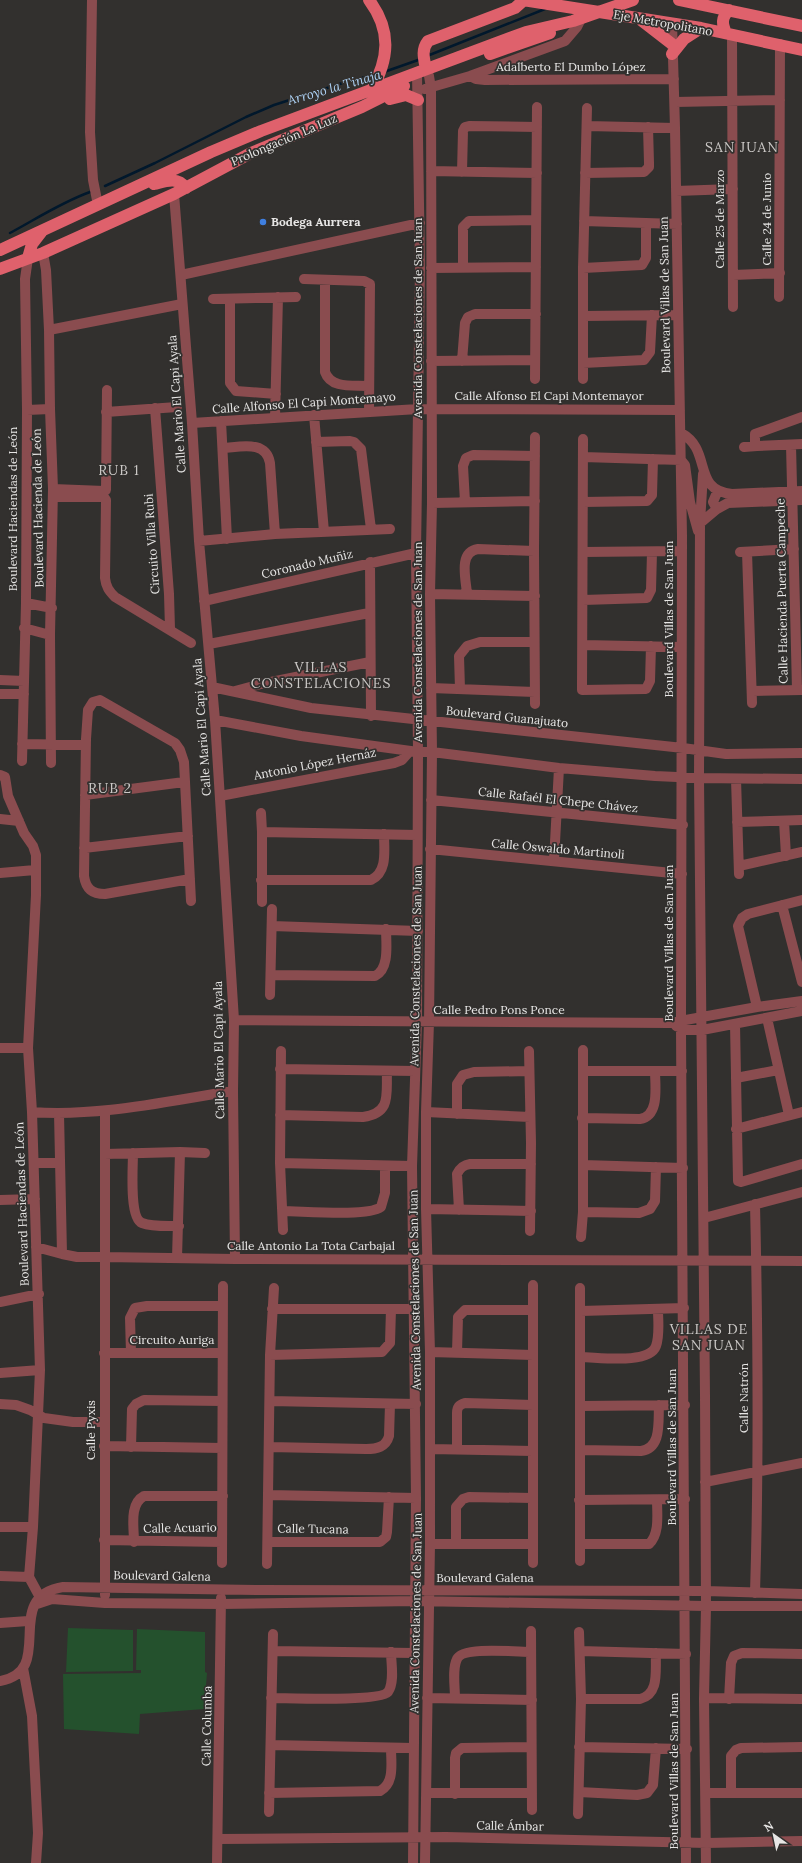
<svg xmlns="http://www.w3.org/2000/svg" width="802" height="1863" font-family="Lora,serif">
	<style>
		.green { fill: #24512d }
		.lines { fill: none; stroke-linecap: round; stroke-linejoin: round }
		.stream { stroke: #01182c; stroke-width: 2.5 }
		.minor { stroke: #8a4c4f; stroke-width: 10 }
		.major { stroke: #df616c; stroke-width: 12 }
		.shop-dot { fill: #3f7fe0; stroke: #32302e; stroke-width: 1.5 }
		.labels { text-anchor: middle; stroke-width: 3.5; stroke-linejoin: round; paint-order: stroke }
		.street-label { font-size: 12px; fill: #e7e6e5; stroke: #32302e }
		.poi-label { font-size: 12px; font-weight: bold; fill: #e7e6e5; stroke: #32302e; text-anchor: start }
		.water-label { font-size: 13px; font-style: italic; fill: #add1f4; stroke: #32302e }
		.quarter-label { font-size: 14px; letter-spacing: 1px; fill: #cbc8c6; stroke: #32302e }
	</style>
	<rect width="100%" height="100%" fill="#32302e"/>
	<path class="green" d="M68,1628L133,1630V1671L66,1672Z
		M137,1629L205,1632V1672L207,1673L204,1709L140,1714L139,1734L64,1729L63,1674L141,1673V1670H136Z"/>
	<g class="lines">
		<path class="stream" d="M427,56L545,9
			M384,72L421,59
			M105,186L155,163L246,117L274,105L349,81L374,75
			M10,233C36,219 62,202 90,192"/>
		<path class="minor" d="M92,0L90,132L93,180L98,205
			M672,23L675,128L682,536L681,1028L686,1863
			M732,34L733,307
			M470,76L476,79L485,80L674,79
			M425,89L470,76L565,41L577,27L581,19
			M675,102L780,100
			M587,126L675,128
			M431,171L537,173
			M462,172L463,131L465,127L469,126L537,127
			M585,173L644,172L649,167V163L648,127
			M676,191L733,189
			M174,194L192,423L199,541L215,720L234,1020L233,1091L235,1259
			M584,221L677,224
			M43,253L46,270L49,330L50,409L53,489L50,635L51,763
			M431,268L536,267
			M463,268V227L469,221L536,220
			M583,268L642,265L646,258V223
			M181,275L420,223
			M733,275L780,273
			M304,279L364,281L370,284L369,412
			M325,281V372C331,389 353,385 368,386
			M779,297L780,44
			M213,299L296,297
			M230,299V383L236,391L276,394
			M583,316L678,315
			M49,330L182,304
			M431,361L535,360
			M462,361L465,323L468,317L475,314H536
			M583,363L644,360L650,352L652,315
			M535,379L537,107
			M583,379V268L587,108
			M155,408L169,594L170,629
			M27,410L50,409
			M106,412L177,407
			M314,415L324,532
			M802,417L755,434V442L757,446L802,444
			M275,418L278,297
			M221,421L227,539
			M192,423L418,409L680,410
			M681,433C713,450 691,490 732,494L802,491
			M583,439L582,690L646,689L650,681L651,646
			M316,442L350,441L354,442L361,449L371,529
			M791,445L797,690
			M744,447L757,446
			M223,448C241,447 266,440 270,463L275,534
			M583,457L681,460L685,465L690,502L698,531
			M703,474L700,523L699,778L705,1395L706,1606L704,1698L706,1863
			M53,489L104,491L106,490L107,390
			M53,497H104L106,500L105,578C106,587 109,591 115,597L191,643
			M465,502L463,466L466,458L473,455L535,456
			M583,502L647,501L652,495L653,459
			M432,503L535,501
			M717,509L713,502L718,490
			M698,525L717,509L728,503L802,500
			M199,541L275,534L390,529
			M583,552L682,551
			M740,552L794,549
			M747,552L752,703
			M370,562L371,716
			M430,594L535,596
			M467,594C466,579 458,552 478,549L534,551
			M583,600L647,598L651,590L652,552
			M204,601L416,553
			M26,603L52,608
			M24,628L50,635
			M209,644L369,613
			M583,645L680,647
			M0,680L24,681
			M212,687L311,708L683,748L726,754L802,753
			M431,688L535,692
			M460,689L459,656L467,646L480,642H534
			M235,691L261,684L370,662
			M752,691L802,690
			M0,694H24
			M535,704L534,551L535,437
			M215,720L301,736L418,752H432L559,768L655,776L699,778L802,779
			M22,744L86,745
			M22,761L26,603L27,410L25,279L28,258
			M0,775L5,777L8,796L24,833L33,846L36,855V895L28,1048L32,1112L40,1370L33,1527L29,1577L42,1601
			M736,779L739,874
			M85,795L184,782
			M220,796L394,763L402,760L410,751
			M431,800L683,825
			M261,813L262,832V902
			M0,819L19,821
			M784,821L786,856
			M737,822L802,820
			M262,832L417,835
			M84,848L188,836
			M430,849L682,874
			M554,861L559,768
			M739,866L802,852
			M0,873L35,870
			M190,879L105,894C92,894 86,889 84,876L86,739L88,710L93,702L100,700L107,704L175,743L180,750L184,762L191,901
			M261,880H371C388,872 384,850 384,834
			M782,905L802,982
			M272,926L418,931
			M271,975L375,976C390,969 386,943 386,929
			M270,995L272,909
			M757,1007L738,926L742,918L748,914L802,900
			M767,1018L789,1115
			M234,1020L669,1023L757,1007L802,1001
			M735,1024L738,1181L741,1182L802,1164
			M676,1026L687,1030H702L802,1011
			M0,1048H28
			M281,1051L280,1163L283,1230
			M529,1051L531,1143L530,1231
			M280,1069L415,1071
			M583,1071H682
			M736,1078L778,1070
			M32,1112C99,1117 167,1101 233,1091
			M426,1112L530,1117
			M59,1113L62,1254
			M457,1114V1084L463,1075L474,1072L529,1071
			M280,1115L363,1117C392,1113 386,1094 387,1071
			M582,1118L640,1119C660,1116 655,1086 655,1071
			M736,1129L802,1112
			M133,1153C133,1166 129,1218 142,1223C152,1227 168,1226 179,1226
			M105,1154L180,1152L205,1153
			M34,1163H60
			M280,1163L412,1166
			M583,1165L683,1168
			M0,1200L35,1199
			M426,1209L531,1211
			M459,1210L457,1174C460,1168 463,1165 470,1164H531
			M283,1211C303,1211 367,1217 381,1207L385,1193V1166
			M583,1212L639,1213L650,1209L655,1201L656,1167
			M704,1218L802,1192
			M581,1237L583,1212V1050
			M36,1247L62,1254L77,1257H104L235,1259L802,1261
			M177,1258L180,1152
			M533,1285V1563
			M580,1288V1561
			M0,1302L39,1294
			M272,1309H414
			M581,1311L684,1308
			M430,1352L533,1355
			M457,1352L458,1317L465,1310H533
			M104,1353H222
			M131,1353L130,1318L135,1308L147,1306H223
			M270,1355L382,1352L390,1343L391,1309
			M581,1357C598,1357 649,1365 656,1346C660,1335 658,1321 658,1309
			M0,1373L40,1370
			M270,1401L416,1404
			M0,1404L16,1405L30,1410L44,1418L73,1422H104
			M581,1406L685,1405
			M104,1446L222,1448
			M131,1447L132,1409L136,1404L144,1400L222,1401
			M269,1447L366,1449C377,1449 386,1447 389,1436L390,1404
			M430,1449L533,1451
			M457,1449V1413C457,1407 459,1405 465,1403L533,1405
			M580,1450L641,1451C662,1448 658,1422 659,1405
			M705,1482L802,1463
			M269,1495L416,1498
			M579,1500L685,1499
			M0,1527H33
			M104,1540L222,1542
			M134,1542C134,1527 129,1504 144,1496H223
			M268,1542H380L386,1537L387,1532L389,1497
			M430,1544H533
			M456,1544V1507L463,1499L469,1497L532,1498
			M580,1544H649C660,1534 657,1514 657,1500
			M222,1563L223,1286
			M267,1564L270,1355L274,1288
			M0,1576L29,1577
			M755,1593C759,1463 758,1334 755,1204
			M105,1595V1111
			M37,1604L52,1599L105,1603L221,1604L415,1601L706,1606H802
			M0,1623L28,1621
			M531,1631L532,1810
			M273,1651L414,1653
			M580,1651L686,1654
			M23,1668L32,1716L38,1833L36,1863
			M0,1681C58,1671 0,1597 63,1587L256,1590L706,1591L802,1594
			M271,1698C289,1698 379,1702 388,1692C395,1682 391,1663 391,1652
			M427,1698L532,1700
			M455,1698C455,1687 452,1669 457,1659C462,1646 517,1652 531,1652
			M704,1698L802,1699
			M581,1699H640C660,1694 655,1670 656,1653
			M729,1699L731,1663L734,1656L742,1653L802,1654
			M271,1745L413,1748
			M579,1747L687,1749
			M579,1792L637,1795L647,1793L653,1785L656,1748
			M269,1793L380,1791C395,1783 391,1763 391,1748
			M426,1793H532
			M706,1793H802
			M731,1793V1756L736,1750L741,1748L802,1747
			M455,1794V1758L456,1753L462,1748L530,1747
			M269,1812L273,1634
			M578,1814L581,1699L579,1632
			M218,1839L446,1837L707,1843L802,1841
			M217,1863L221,1598
			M413,1863L416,1498L412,1166L417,1022L418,752L416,553L420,268L417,73
			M425,1863L430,1544V1352L426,1209V1112L429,1022L432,752L430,594L432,503L431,88L429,76L426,69"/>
		<path class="major" d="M369,0C392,31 389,59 371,91
			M523,0L701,28L802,50
			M679,0L802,26
			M641,20L672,44
			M726,33C722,24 721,18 729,10
			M490,54L550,33
			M672,54L684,39L701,28
			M426,69C424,59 421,50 428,41L515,8L524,0
			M390,99L406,95L418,100
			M154,184C166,181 177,176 186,188
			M0,250L211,152L261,131L526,32L573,21L633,0
			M28,258L32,244L42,231
			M0,269L43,253L174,194L251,153L362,107L404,86"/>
	</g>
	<circle class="shop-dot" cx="263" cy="222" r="4"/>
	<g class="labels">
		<g class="street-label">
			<text transform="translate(663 23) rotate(10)" y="4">Eje Metropolitano</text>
			<text x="571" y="71">Adalberto El Dumbo López</text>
			<text transform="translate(284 140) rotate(-23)" y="4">Prolongación La Luz</text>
			<text transform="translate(720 219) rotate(-90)" y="4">Calle 25 de Marzo</text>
			<text transform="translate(767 219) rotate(-90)" y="4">Calle 24 de Junio</text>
			<text transform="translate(665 295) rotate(-91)" y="4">Boulevard Villas de San Juan</text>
			<text transform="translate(418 318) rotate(-90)" y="4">Avenida Constelaciones de San Juan</text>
			<text x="549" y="400">Calle Alfonso El Capi Montemayor</text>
			<text transform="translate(304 403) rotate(-4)" y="4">Calle Alfonso El Capi Montemayo</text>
			<text transform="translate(177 404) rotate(-94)" y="4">Calle Mario El Capi Ayala</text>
			<text transform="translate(38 508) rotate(-91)" y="4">Boulevard Hacienda de León</text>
			<text transform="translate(13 509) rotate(-90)" y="4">Boulevard Haciendas de León</text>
			<text transform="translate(152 544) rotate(-94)" y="4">Circuito Villa Rubi</text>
			<text transform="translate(307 564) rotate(-13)" y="4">Coronado Muñiz</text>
			<text transform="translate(782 591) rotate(-91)" y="4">Calle Hacienda Puerta Campeche</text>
			<text transform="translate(669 619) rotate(-90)" y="4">Boulevard Villas de San Juan</text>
			<text transform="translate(418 642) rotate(-90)" y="4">Avenida Constelaciones de San Juan</text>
			<text transform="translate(507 717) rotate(6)" y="4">Boulevard Guanajuato</text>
			<text transform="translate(202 727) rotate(-94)" y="4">Calle Mario El Capi Ayala</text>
			<text transform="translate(315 764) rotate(-11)" y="4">Antonio López Hernáz</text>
			<text transform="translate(558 800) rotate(6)" y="4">Calle Rafaél El Chepe Chávez</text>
			<text transform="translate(558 849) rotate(5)" y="4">Calle Oswaldo Martinoli</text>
			<text transform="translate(669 943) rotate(-90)" y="4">Boulevard Villas de San Juan</text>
			<text transform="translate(416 966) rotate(-89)" y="4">Avenida Constelaciones de San Juan</text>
			<text x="499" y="1014">Calle Pedro Pons Ponce</text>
			<text transform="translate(219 1050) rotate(-91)" y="4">Calle Mario El Capi Ayala</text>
			<text transform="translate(22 1204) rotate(-92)" y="4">Boulevard Haciendas de León</text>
			<text x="311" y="1250">Calle Antonio La Tota Carbajal</text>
			<text transform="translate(415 1290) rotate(-91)" y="4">Avenida Constelaciones de San Juan</text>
			<text x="172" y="1344">Circuito Auriga</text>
			<text transform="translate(744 1398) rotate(-90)" y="4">Calle Natrón</text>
			<text transform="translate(91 1430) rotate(-90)" y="4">Calle Pyxis</text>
			<text transform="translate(672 1447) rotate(-90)" y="4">Boulevard Villas de San Juan</text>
			<text transform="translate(180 1528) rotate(-1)" y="4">Calle Acuario</text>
			<text transform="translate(313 1529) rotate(1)" y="4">Calle Tucana</text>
			<text transform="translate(162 1576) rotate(1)" y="4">Boulevard Galena</text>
			<text x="485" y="1582">Boulevard Galena</text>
			<text transform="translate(416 1613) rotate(-89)" y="4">Avenida Constelaciones de San Juan</text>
			<text transform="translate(207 1726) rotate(-89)" y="4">Calle Columba</text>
			<text transform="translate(674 1771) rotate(-90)" y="4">Boulevard Villas de San Juan</text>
			<text transform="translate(510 1826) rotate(1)" y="4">Calle Ámbar</text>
		</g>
		<g class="poi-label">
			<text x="271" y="226">Bodega Aurrera</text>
		</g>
		<g class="water-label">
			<text transform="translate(334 87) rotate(-16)" y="5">Arroyo la Tinaja</text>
		</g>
		<g class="quarter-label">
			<text x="742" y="152">SAN JUAN</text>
			<text x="119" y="475">RUB 1</text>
			<text x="321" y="672">VILLAS<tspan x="321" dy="16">CONSTELACIONES</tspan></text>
			<text x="110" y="793">RUB 2</text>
			<text x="709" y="1334">VILLAS DE<tspan x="709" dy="16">SAN JUAN</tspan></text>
		</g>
	</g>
	<g transform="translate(774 1835) rotate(327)" stroke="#32302e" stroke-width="3" paint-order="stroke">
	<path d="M0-3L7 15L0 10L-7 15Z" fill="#e7e6e5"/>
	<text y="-6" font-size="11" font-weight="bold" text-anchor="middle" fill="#e7e6e5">N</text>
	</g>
</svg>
